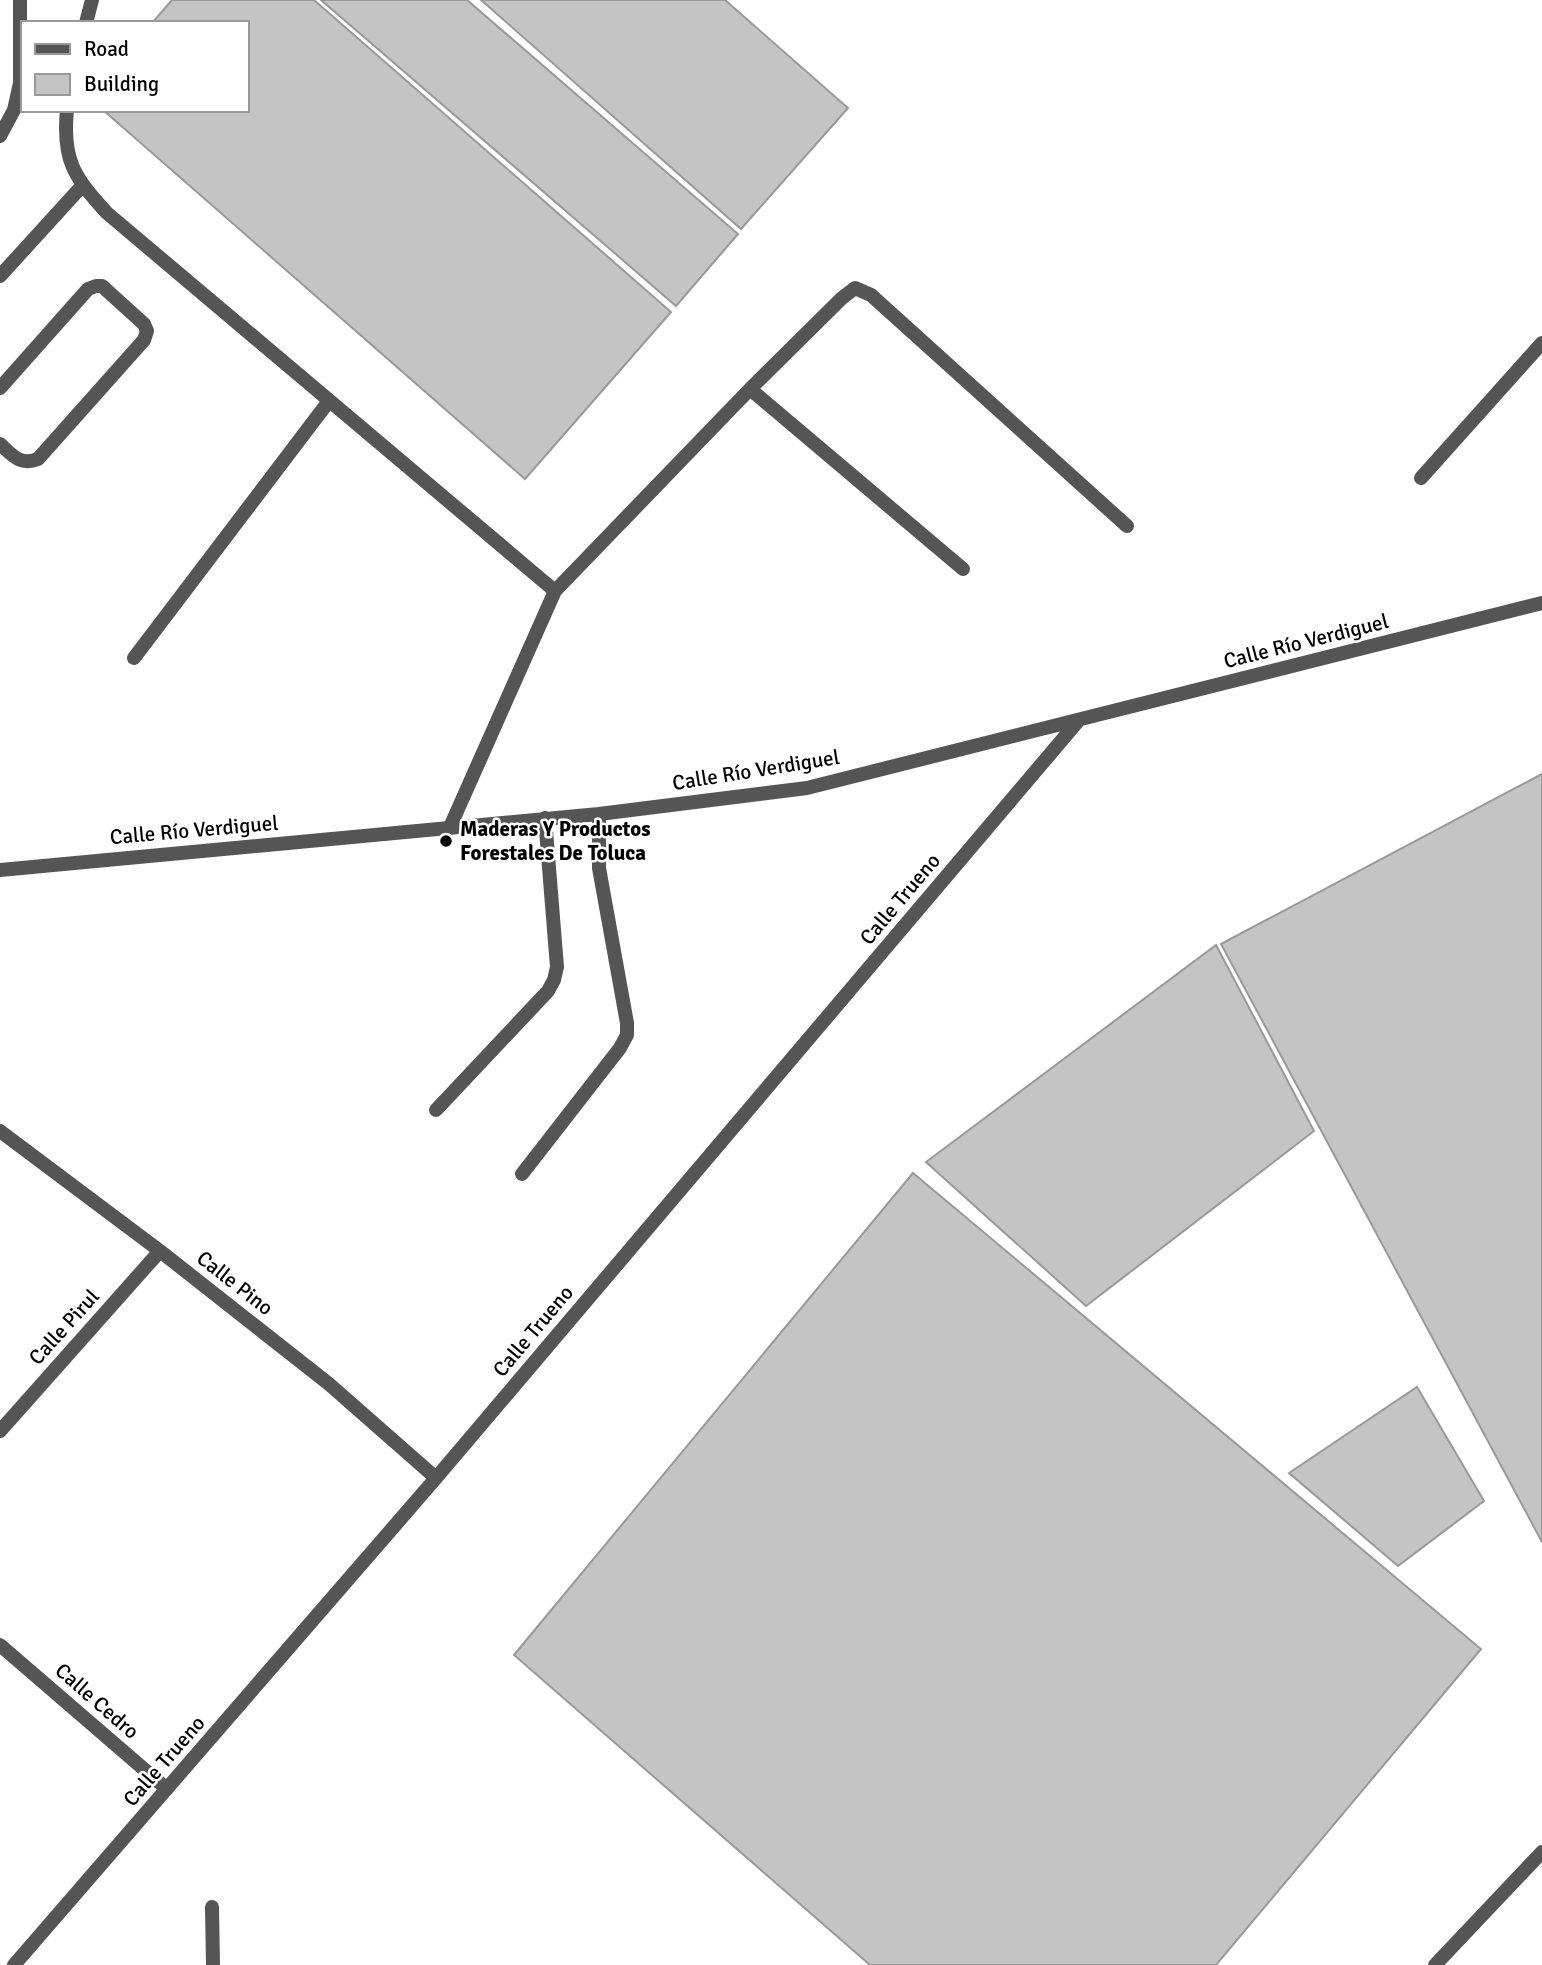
<svg xmlns="http://www.w3.org/2000/svg" width="1542" height="1965" font-family="Signika,sans-serif">
	<style>
		.building { fill: #c4c4c4; stroke: #999; stroke-width: 2 }
		.lines { fill: none; stroke-linecap: round; stroke-linejoin: round }
		.service { stroke: #555; stroke-width: 14 }
		.minor { stroke: #555; stroke-width: 14 }
		.poi-dot { fill: #000; stroke: #fff; stroke-width: 2.5 }
		.labels { text-anchor: middle; stroke-width: 5; stroke-linejoin: round; paint-order: stroke }
		.street-label { font-size: 21px; fill: #000; stroke: #fff }
		.poi-label { font-size: 21px; font-weight: bold; fill: #000; stroke: #fff; text-anchor: start }
	</style>
	<rect width="100%" height="100%" fill="#fff"/>
	<path class="building" d="M172,0H314L671,312L525,479L103,110H247V23H152Z
		M321,0H467L738,234L676,306Z
		M481,0H725L848,108L741,229Z
		M1542,774V1542L1221,944Z
		M1216,945L1314,1131L1086,1306L926,1162Z
		M913,1173L1481,1649L1216,1965H870L514,1655Z
		M1417,1387L1484,1501L1398,1566L1289,1473Z"/>
	<g class="lines">
		<path class="service" d="M86,23L92,0
			M67,110C62,160 74,177 107,213L555,591
			M0,276L82,186
			M0,388L88,289L96,286H102L144,324L147,331L144,340L38,459C20,466 12,455 0,444
			M750,389L963,569
			M1421,478L1542,343
			M134,658L329,401
			M450,827L555,591L750,389L842,298L855,288L871,295L1127,526
			M1435,1965L1542,1852"/>
		<path class="minor" d="M0,136L14,110L20,83V0
			M0,870L599,814L807,788L1542,603
			M436,1110L548,991L554,980L557,967L545,818
			M0,1131L160,1251L329,1384L436,1478
			M522,1174L620,1048L627,1035V1023L599,868V814
			M0,1431L160,1251
			M0,1645L167,1789
			M212,1907L213,1965
			M14,1965L436,1478L1079,720"/>
	</g>
	<circle class="poi-dot" cx="446" cy="841" r="7"/>
	<g class="labels">
		<g class="street-label">
			<text transform="translate(1306 641) rotate(-14)" y="7">Calle Río Verdiguel</text>
			<text transform="translate(756 770) rotate(-9)" y="7">Calle Río Verdiguel</text>
			<text transform="translate(194 830) rotate(-5)" y="7">Calle Río Verdiguel</text>
			<text transform="translate(900 899) rotate(-50)" y="7">Calle Trueno</text>
			<text transform="translate(235 1283) rotate(38)" y="7">Calle Pino</text>
			<text transform="translate(64 1327) rotate(-48)" y="7">Calle Pirul</text>
			<text transform="translate(533 1331) rotate(-50)" y="7">Calle Trueno</text>
			<text transform="translate(97 1701) rotate(41)" y="7">Calle Cedro</text>
			<text transform="translate(164 1761) rotate(-49)" y="7">Calle Trueno</text>
		</g>
		<g class="poi-label">
			<text x="460" y="836">Maderas Y Productos<tspan x="460" dy="24">Forestales De Toluca</tspan></text>
		</g>
	</g>
	<rect x="21" y="21" width="228" height="91" fill="#ffffff" stroke="#999999" stroke-width="2"/>
	<rect x="35" y="44" width="35" height="10" fill="#555555" stroke="#999999" stroke-width="2"/>
	<text x="84" y="56" font-size="21" fill="#000000">Road</text>
	<rect x="35" y="74" width="35" height="21" fill="#c4c4c4" stroke="#999999" stroke-width="2"/>
	<text x="84" y="91" font-size="21" fill="#000000">Building</text>
</svg>
